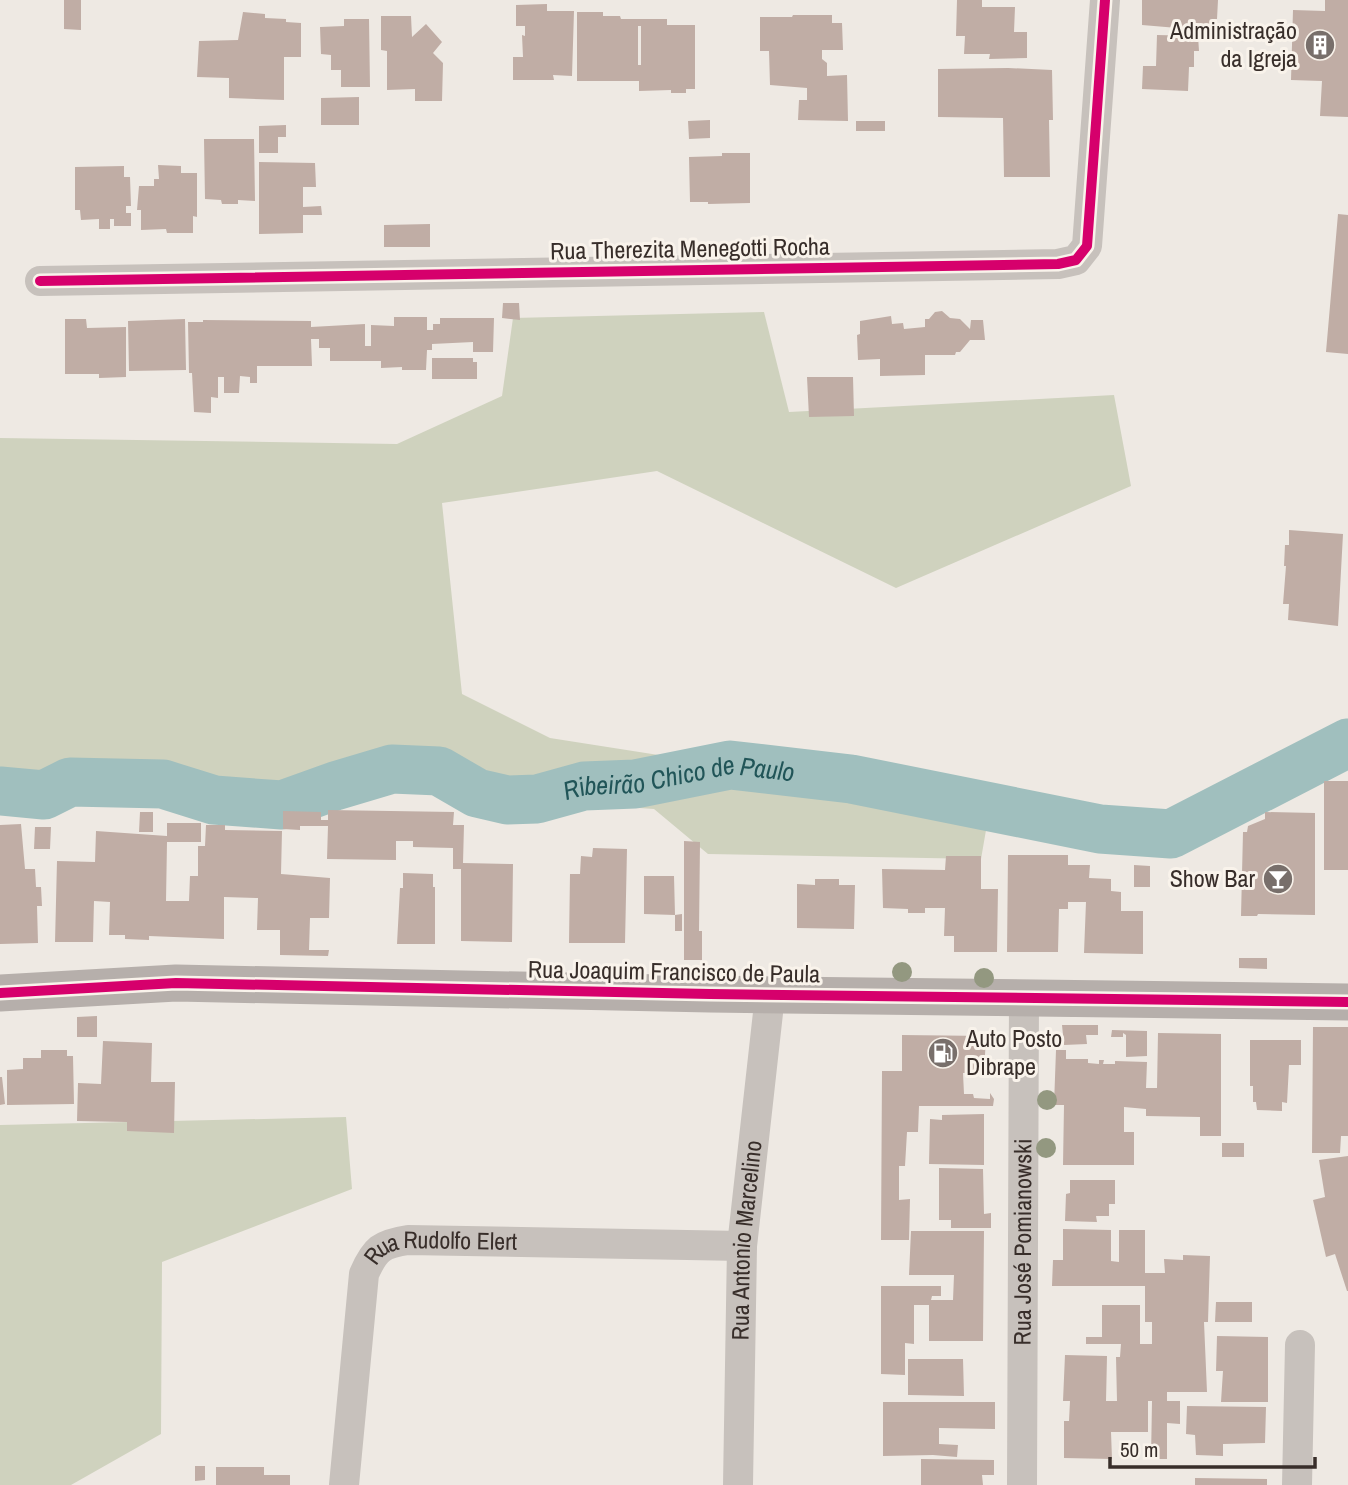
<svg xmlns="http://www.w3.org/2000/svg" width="1348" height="1485" font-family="'Archivo Narrow',sans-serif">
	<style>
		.green { fill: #cfd2be }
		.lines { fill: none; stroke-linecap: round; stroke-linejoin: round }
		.river { stroke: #a0bfbe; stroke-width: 49 }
		.building { fill: #c0ada5; fill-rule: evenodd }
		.minor { stroke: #c7c1bc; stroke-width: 30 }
		.major { stroke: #b6afab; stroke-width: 37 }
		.cycleway-casing { stroke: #f9f3eb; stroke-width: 15 }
		.cycleway { stroke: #d6006c; stroke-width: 10 }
		.tree { fill: #939880 }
		.labels { text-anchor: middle; stroke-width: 6; stroke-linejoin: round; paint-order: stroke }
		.poi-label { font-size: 24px; fill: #382e2a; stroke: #f9f3eb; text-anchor: end }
		.street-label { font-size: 24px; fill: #382e2a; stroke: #f9f3eb }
		.water-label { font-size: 26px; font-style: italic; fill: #215558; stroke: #f9f3eb }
	</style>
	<rect width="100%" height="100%" fill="#eee9e3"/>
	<path class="green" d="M764,312L789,412L1114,395L1131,486L896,588L657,471L442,503L462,694L550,738L990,807L981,859L708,854L654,809L420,793L0,784V438L397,444L502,396L513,318Z
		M346,1117L352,1189L162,1262L161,1434L71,1485H0V1125Z"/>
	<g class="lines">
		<path class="river" id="s1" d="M0,791L44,795L70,782L163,784L214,800L282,805L335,786L392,769L439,771L477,793L507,800L537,799L584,786L635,784L730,765L851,779L1100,829L1171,834L1348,743"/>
	</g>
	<path class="building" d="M64,0H81V30L64,29Z
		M957,0H982V7H1015L1014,32H1027V58L989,59L990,54H964L965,36H956Z
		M1142,0H1218L1217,19H1213V31L1142,25Z
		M1325,0H1348V117L1320,116L1322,81L1291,80L1293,10L1325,11Z
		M547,4V11H574L572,76L553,75L554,80H513V57H523L522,35L525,36V26H516V5Z
		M243,12L265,14V18L286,19V22L301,23V57H284V100L229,98V78L197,77L199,41L238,40Z
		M577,12H603V16H620L621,19H667V25H695V89H686V93H671V90L639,91V81H577ZM638,26H641V65H638Z
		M793,15H832V23H842L843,50H822V59L827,63V76L847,75L848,121L798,120L799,100H807V88L770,85L769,51H760V17H792Z
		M381,16H411L412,37L426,24L442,42L433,53L443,63L442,101H415V89L387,90V51L381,50Z
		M344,19H369L370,87H341V70H331V55L321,54L320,27L344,26Z
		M1157,35L1198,36L1199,51H1194V67H1189L1188,91L1142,89L1143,66H1156Z
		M1008,68L1052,70L1053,120H1049L1050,177H1004L1003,118L938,117V69Z
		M359,97V125H321V98Z
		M710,120V138L689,139L688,121Z
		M856,121H885V131H856Z
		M286,125V137H278V153H259V126Z
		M204,139H254L255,201L238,200V204H222L221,200L205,199Z
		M722,153H750V203L708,204V202H690L689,157L722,156Z
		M259,162L315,163L316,187H303V207L321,206L322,215H303V233L259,234Z
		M158,165L181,166V173H197V217L193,216V233H167L166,229L141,230V210H137L139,186H154V179H159Z
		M124,166V177H130L131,206H126V213H131V226H114V219H110V229H99V219L81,220L80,210H75V167Z
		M1338,214L1348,215V354L1326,352Z
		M430,224V247H384V225Z
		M503,303H519L520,320L502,318Z
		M942,311L950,318L960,319L970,329L971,320H983L985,340H970L960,352H956L955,355H925V375L880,376V359L858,360L857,335L860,334V321L891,316L892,324L903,323L904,329L925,327V319H929L935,312Z
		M394,317H427V330H433V324H440V318H494L493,352H473V342L432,344V350H427L426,370H402V367L381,368V361H330V348H319V339H311L312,366H257V383H250V377L240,376L239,393H224V377H218V398L211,397V413L194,412L192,373H189L188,322H203V320L311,321V327L365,324V346H371V325L394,326Z
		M65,319H86L87,328L126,327V377L99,378V374H65Z
		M185,319L186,370L129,371L128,321Z
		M432,358H473V362H477V379H432Z
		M807,377H853L854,416L809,417Z
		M1289,530L1343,534L1338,626L1288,620L1289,604H1283L1286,566H1284L1285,545H1289Z
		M1324,781H1348V870H1324Z
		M328,810L454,812L453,825H464L463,863L513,864L512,942L461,941V869H453V848L413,847V841H396V860L327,859L328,826H300V830L283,829V811L321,812V820H328Z
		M140,812H153V832H139Z
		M1265,812L1315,813V915L1258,914L1257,916H1241L1243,832H1247L1248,826L1265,819Z
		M167,823H201V842H167L166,901H189L190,876H198V846H205L206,825H225V830L282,831L281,874L330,878L329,918H310L309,950H329L328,956L280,955V930H257L258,898L224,897V939L149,936V940L125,939V935H109L110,902L94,901L93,942H55L57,861L95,862L96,831L167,836Z
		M21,824L25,869H35L36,887H41L42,906H37L38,943L0,944V825Z
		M35,827H51L50,849H34Z
		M684,841L700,842L699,931H702V960H684Z
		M593,848L627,849L625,943H569L570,874H580L581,856L592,857Z
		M1008,855H1068V865H1090L1089,878L1111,879V891L1121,892V911H1143V954L1084,953L1086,902H1068V909H1059L1058,952H1007Z
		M946,856H981V889H998L997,952H954V936H944L945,908H925V913H908V909L883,908L882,869L945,870Z
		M1134,865L1150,866V887H1134Z
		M403,873L433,874V887H435V944H397L400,888H403Z
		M644,876H674L675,915L644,914Z
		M815,879H839V885H855L854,929L797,928V884L815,885Z
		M682,914V931H675V915Z
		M1239,958H1267V969L1239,968Z
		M97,1016V1037H77V1017Z
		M1062,1025H1098V1035H1086L1087,1044L1064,1045Z
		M1313,1027H1348V1136H1341L1340,1153H1312Z
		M1112,1030L1147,1031V1056L1126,1057V1035L1123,1033V1037H1111Z
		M1158,1033L1221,1034V1136H1200V1117L1146,1116V1109L1124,1107V1132H1134V1165H1063L1064,1105H1054L1056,1050H1066V1059H1088V1063L1099,1064V1060H1104L1103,1064H1115V1061L1147,1062L1146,1088H1157Z
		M902,1035L986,1036L984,1073H963L964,1094H973L974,1098L990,1099V1093L994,1099L993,1106H919L918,1132H907L905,1166H899V1200L910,1199L909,1240H881L882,1071H902Z
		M1250,1040H1301V1065H1289L1287,1103L1282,1102V1111L1257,1110L1256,1102H1253V1086H1250Z
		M103,1041L152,1043L151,1082H175L174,1133L127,1131V1122L77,1121L78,1083L101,1084Z
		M41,1050H67V1056H73L74,1104L7,1105V1070L23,1069V1058H41Z
		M0,1077H2L5,1104L0,1105Z
		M984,1114V1165L929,1164L930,1119L942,1120V1115Z
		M1222,1143H1244V1157H1222Z
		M1348,1156V1291H1347L1335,1254L1326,1257L1313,1200L1325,1197L1319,1160Z
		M939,1168L983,1169L984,1214L991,1213V1228H951V1220H939Z
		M1070,1180H1115V1204H1109V1216H1096L1097,1222L1065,1221L1066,1194L1070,1193Z
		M1063,1229L1111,1230V1261L1119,1262V1230H1145V1273H1165L1164,1259L1183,1260V1255L1210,1256L1208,1322H1204L1207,1392H1167V1401H1180V1424L1167,1423V1459H1151L1152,1401H1148V1432H1111L1112,1459L1064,1458V1421H1069L1070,1401H1063L1065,1355L1107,1356L1106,1401H1117L1116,1357H1120L1121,1344H1086V1337H1102V1305H1140V1344H1152V1322H1145V1286H1052L1053,1260H1063Z
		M911,1231H984L983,1341H929V1305H914V1344L905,1343V1375L881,1374V1286H941V1296H932L931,1300H953L954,1275H909Z
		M1216,1302H1252V1322H1215Z
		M1217,1336L1268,1337V1402H1221L1223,1371H1216Z
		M908,1359H963L964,1396L908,1395Z
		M883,1402H995V1429L939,1428V1444L958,1445L957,1457L933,1455L883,1456Z
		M1187,1406L1266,1407L1265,1443L1223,1444V1456L1196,1455L1195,1435L1186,1434Z
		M921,1459L994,1460V1475H982L983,1485H921Z
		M195,1466H205V1480L195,1481Z
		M216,1467H264V1475H290V1485H216Z
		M1195,1478L1267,1479V1485H1195Z"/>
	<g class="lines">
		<g class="minor">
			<path d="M40,281L1058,264L1076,260L1087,246L1105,0"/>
			<path id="s2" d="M344,1485L364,1274C375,1249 381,1244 408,1240L742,1246"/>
			<path id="s3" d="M738,1485L742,1246L770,995"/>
			<path id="s4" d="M1022,1485L1024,998"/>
			<path d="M1297,1485L1300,1345"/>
		</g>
		<path class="major" d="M0,993L176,983L710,994L1348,1002"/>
		<g class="cycleway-casing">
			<path id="cycleway" d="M40,281L1058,264L1076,260L1087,246L1105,0
				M0,993L176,983L710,994L1348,1002"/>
		</g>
		<use href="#cycleway" class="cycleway"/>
	</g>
	<g class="tree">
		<circle cx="902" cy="972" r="10"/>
		<circle cx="984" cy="978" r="10"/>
		<circle cx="1047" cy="1100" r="10"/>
		<circle cx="1046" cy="1148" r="10"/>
	</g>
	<defs>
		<g id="building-disc" transform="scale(1.575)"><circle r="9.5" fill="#786f6b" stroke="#f9f3eb"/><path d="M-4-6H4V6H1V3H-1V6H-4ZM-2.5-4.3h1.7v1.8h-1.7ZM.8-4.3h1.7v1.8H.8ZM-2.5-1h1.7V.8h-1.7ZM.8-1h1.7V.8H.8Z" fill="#fff"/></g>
		<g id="bar-disc" transform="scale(1.575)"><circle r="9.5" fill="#786f6b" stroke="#f9f3eb"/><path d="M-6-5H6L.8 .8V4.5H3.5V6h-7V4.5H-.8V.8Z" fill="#fff"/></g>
		<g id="fuel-disc" transform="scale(1.575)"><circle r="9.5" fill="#786f6b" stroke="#f9f3eb"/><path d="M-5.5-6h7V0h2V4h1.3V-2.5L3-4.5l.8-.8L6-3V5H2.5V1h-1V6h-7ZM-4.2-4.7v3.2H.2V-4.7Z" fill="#fff"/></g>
	</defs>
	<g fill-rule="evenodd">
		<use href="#building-disc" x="1320" y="45"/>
		<use href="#bar-disc" x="1278" y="879"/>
		<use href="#fuel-disc" x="943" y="1053"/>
	</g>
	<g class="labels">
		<g class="poi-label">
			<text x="1297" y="39">Administração<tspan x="1297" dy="28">da Igreja</tspan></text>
			<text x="1255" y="887">Show Bar</text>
			<text x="966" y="1047" text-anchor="start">Auto Posto<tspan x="966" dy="28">Dibrape</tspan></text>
		</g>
		<g class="street-label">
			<text transform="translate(690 249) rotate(-1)" y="8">Rua Therezita Menegotti Rocha</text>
			<text transform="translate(674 972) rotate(1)" y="8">Rua Joaquim Francisco de Paula</text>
			<text dy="8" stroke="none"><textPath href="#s3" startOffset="245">Rua Antonio Marcelino</textPath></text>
			<text dy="8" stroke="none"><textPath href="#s4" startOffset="243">Rua José Pomianowski</textPath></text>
			<text dy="8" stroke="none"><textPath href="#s2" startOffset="303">Rua Rudolfo Elert</textPath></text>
		</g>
		<g class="water-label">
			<text dy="9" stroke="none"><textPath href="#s1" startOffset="700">Ribeirão Chico de Paulo</textPath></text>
		</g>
	</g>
	<path d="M1110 1457v10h205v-10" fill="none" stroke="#382e2a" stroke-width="3.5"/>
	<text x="1120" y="1457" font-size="21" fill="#382e2a" stroke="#f9f3eb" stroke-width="5" paint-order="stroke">50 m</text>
</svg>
